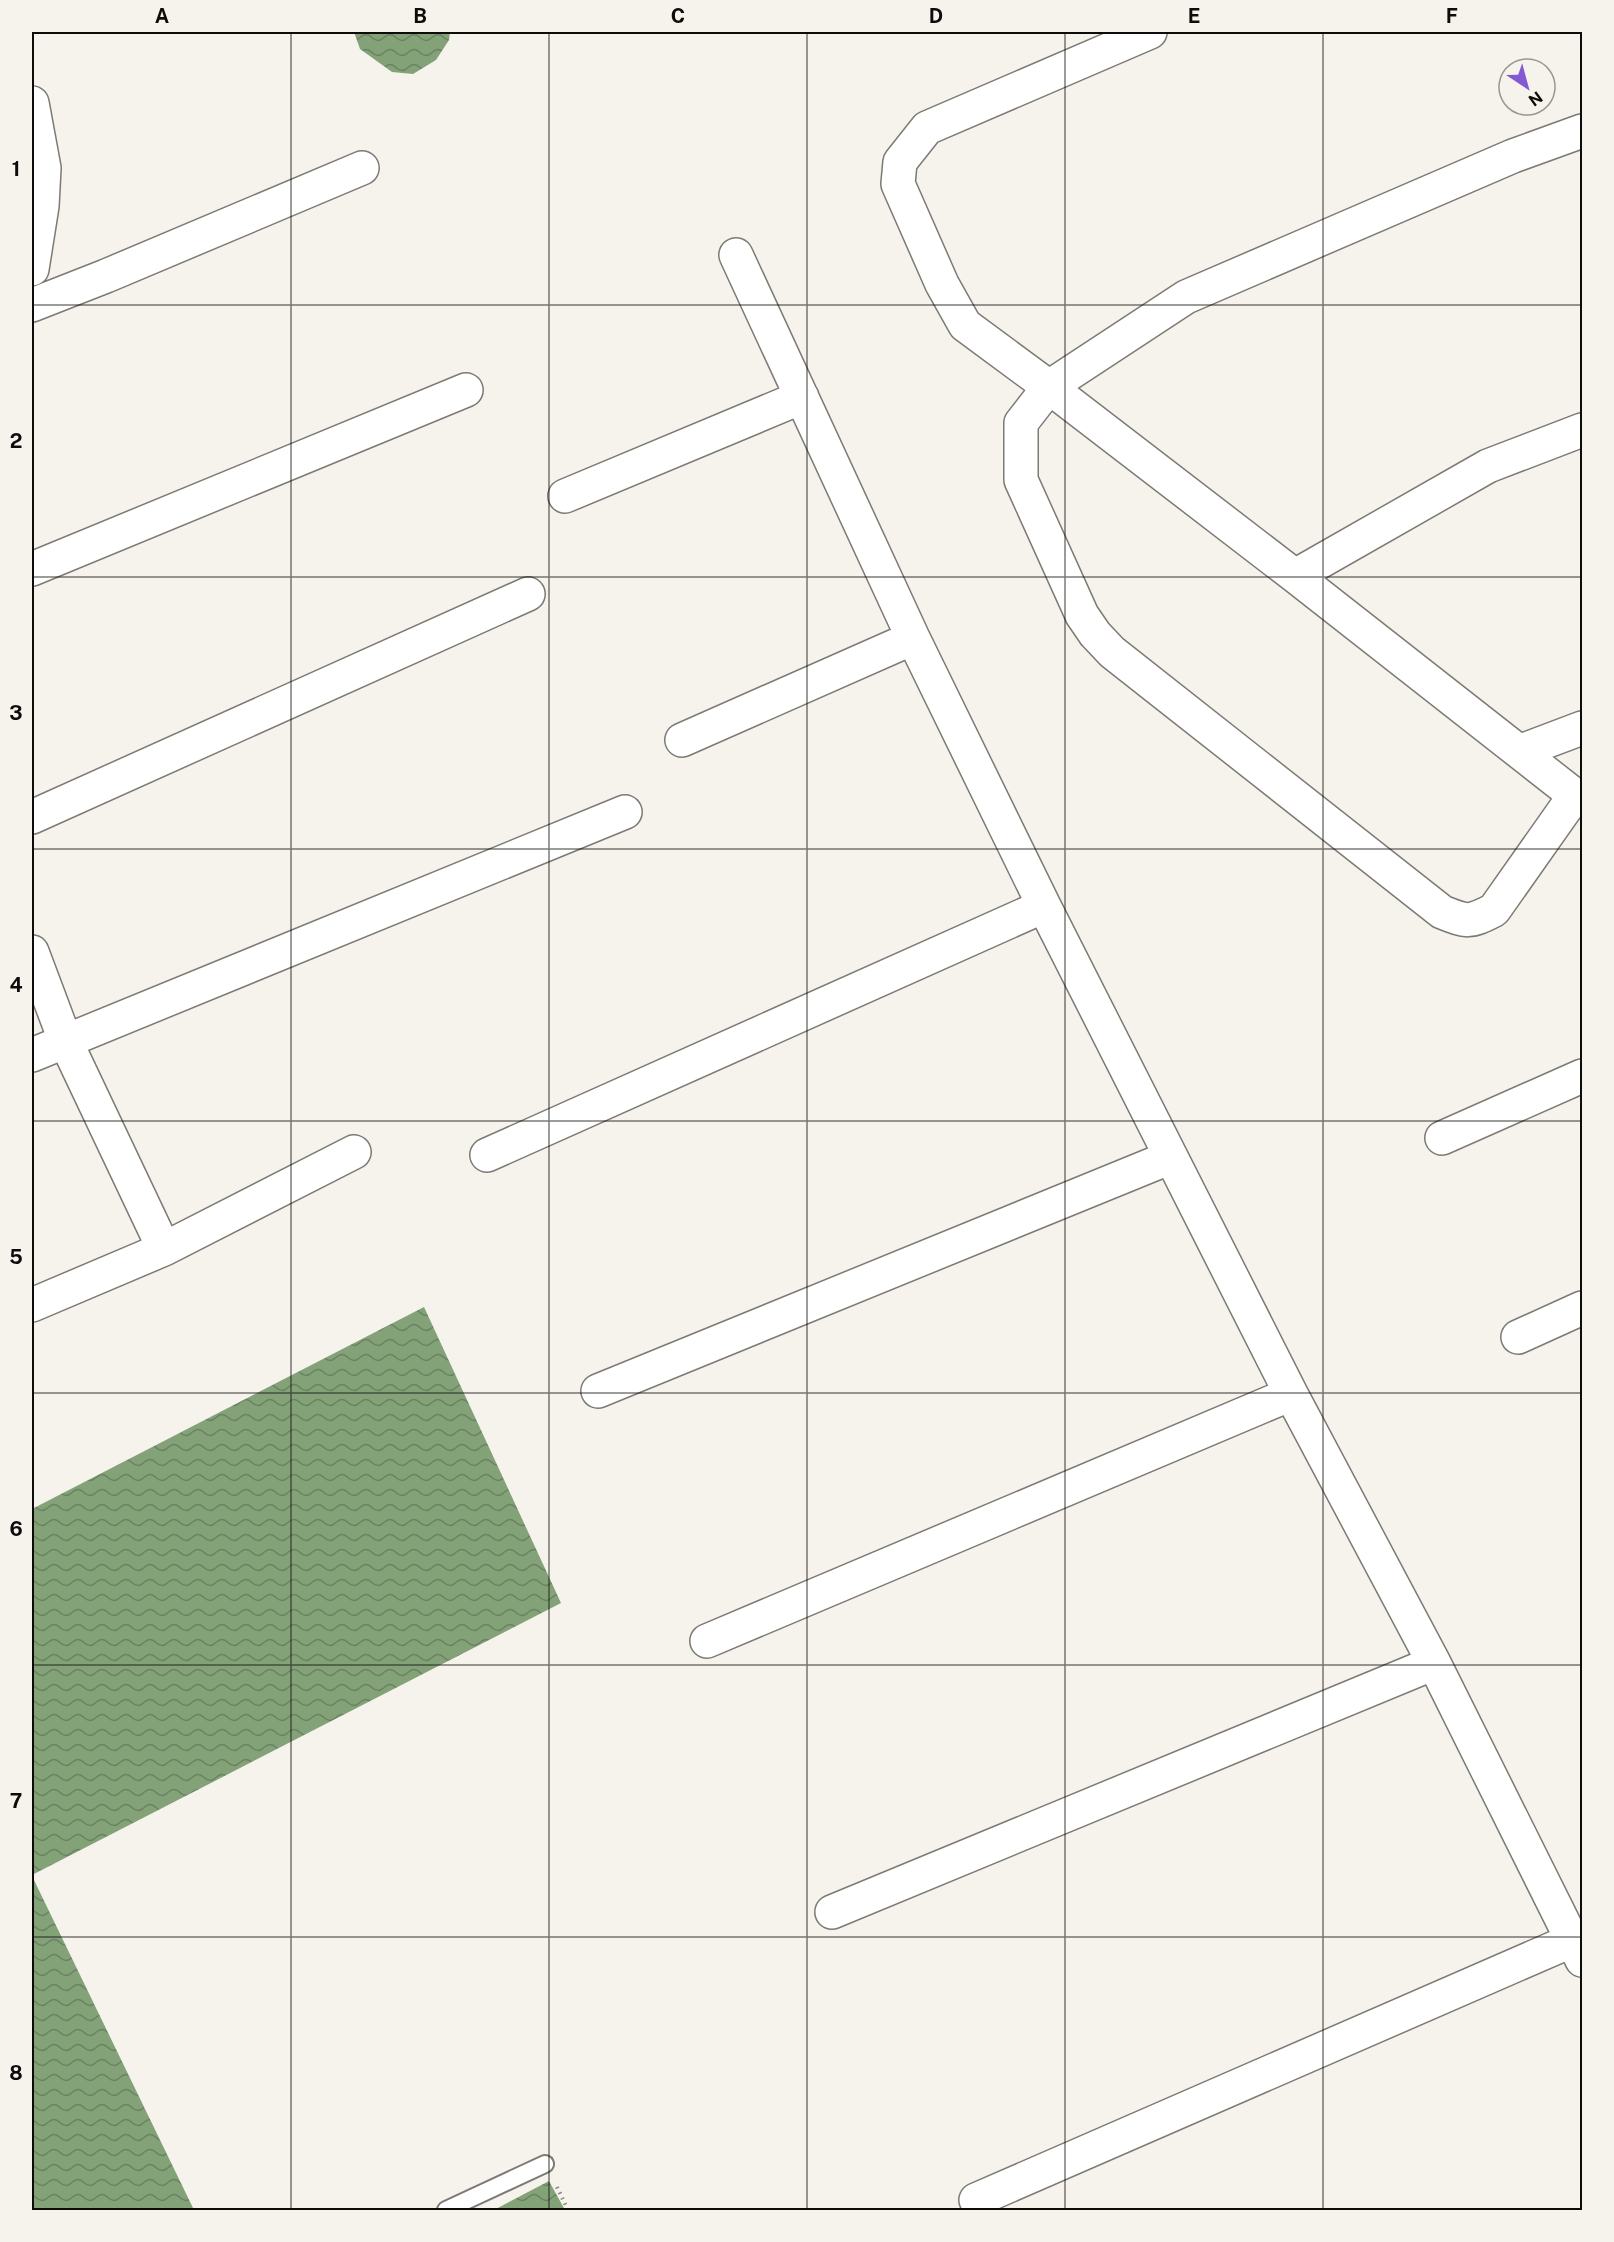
<svg xmlns="http://www.w3.org/2000/svg" width="1614" height="2242" font-family="'Public Sans',sans-serif">
	<style>
		.water { fill: url(#water-waves) }
		.lines { fill: none; stroke-linecap: round; stroke-linejoin: round }
		.service-casing { stroke: #7d7a74; stroke-width: 20 }
		.minor-casing { stroke: #7d7a74; stroke-width: 36 }
		.path { stroke: #8c8985; stroke-width: 4; stroke-dasharray: 1.5 4.5; stroke-linecap: butt }
		.service { stroke: #fff; stroke-width: 16 }
		.minor { stroke: #fff; stroke-width: 33 }
		.grid { fill: none; stroke: #0d0c0a; stroke-width: 1.5; stroke-opacity: 0.55 }
		.neatline { fill: none; stroke: #0d0c0a; stroke-width: 2 }
		.grid-label { font-size: 20px; text-anchor: middle; font-weight: bold; fill: #0d0c0a }
	</style>
	<defs>
		<pattern id="water-waves" width="16" height="10" patternUnits="userSpaceOnUse" patternTransform="scale(1.5)"><rect width="16" height="10" fill="#83a278"/><path d="M0 5q4-4 8 0t8 0" fill="none" stroke="#6a8261"/></pattern>
	</defs>
	<rect width="100%" height="100%" fill="#f6f2ec"/>
	<path class="water" d="M354,32H450L449,40L436,60L413,74L392,72L360,49Z
		M424,1307L561,1603L32,1875V1509Z
		M32,1876L194,2210H32Z
		M549,2181L565,2210H494Z"/>
	<g class="lines">
		<g class="service-casing">
			<path id="service" d="M446,2210L545,2164"/>
		</g>
		<g class="minor-casing">
			<path id="minor" d="M1150,32L927,128L900,162L898,184L942,284L965,325L1049,387L1295,576L1582,801
				M32,103L44,168L42,206L32,269
				M736,255L913,638L1044,906L1291,1394L1434,1663L1582,1960
				M32,305L106,276L362,168
				M565,496L802,397
				M32,569L466,390
				M1295,576L1488,466L1582,430
				M682,740L913,638
				M1521,751L1582,728
				M1575,795L1494,910C1469,923 1467,922 1442,912L1112,652L1095,634L1082,615L1021,480V423L1049,387L1186,297L1513,156L1582,131
				M32,817L528,594
				M32,952L65,1040L164,1249
				M32,1055L625,812
				M1442,1138L1582,1076
				M487,1155L1044,906
				M32,1305L164,1249L354,1152
				M1518,1337L1582,1308
				M598,1391L1171,1157
				M707,1641L1291,1394
				M832,1912L1434,1663
				M976,2200L1573,1940"/>
		</g>
		<path class="path" d="M557,2187L568,2210"/>
		<use href="#service" class="service"/>
		<use href="#minor" class="minor"/>
	</g>
	<path class="grid" d="M291,32V2210M549,32V2210M807,32V2210M1065,32V2210M1323,32V2210M32,305H1582M32,577H1582M32,849H1582M32,1121H1582M32,1393H1582M32,1665H1582M32,1937H1582"/>
	<rect width="1614" height="2242" fill="none" stroke="#f6f2ec" stroke-width="66"/>
	<g transform="translate(1527 87) rotate(144)"><circle r="28" fill="#f6f2ec" stroke="#999692" stroke-width="1.5"/>
	<path d="M0-4.5L10 22L0 15L-10 22Z" fill="#845ad4"/>
	<text y="-9" font-size="16" font-weight="bold" text-anchor="middle" fill="#0d0c0a">N</text>
	</g>
	<rect x="33" y="33" width="1548" height="2176" class="neatline"/>
	<g class="grid-label">
		<text x="162" y="23">A</text>
		<text x="420" y="23">B</text>
		<text x="678" y="23">C</text>
		<text x="936" y="23">D</text>
		<text x="1194" y="23">E</text>
		<text x="1452" y="23">F</text>
		<text x="16" y="176">1</text>
		<text x="16" y="448">2</text>
		<text x="16" y="720">3</text>
		<text x="16" y="992">4</text>
		<text x="16" y="1264">5</text>
		<text x="16" y="1536">6</text>
		<text x="16" y="1808">7</text>
		<text x="16" y="2080">8</text>
	</g>
</svg>
